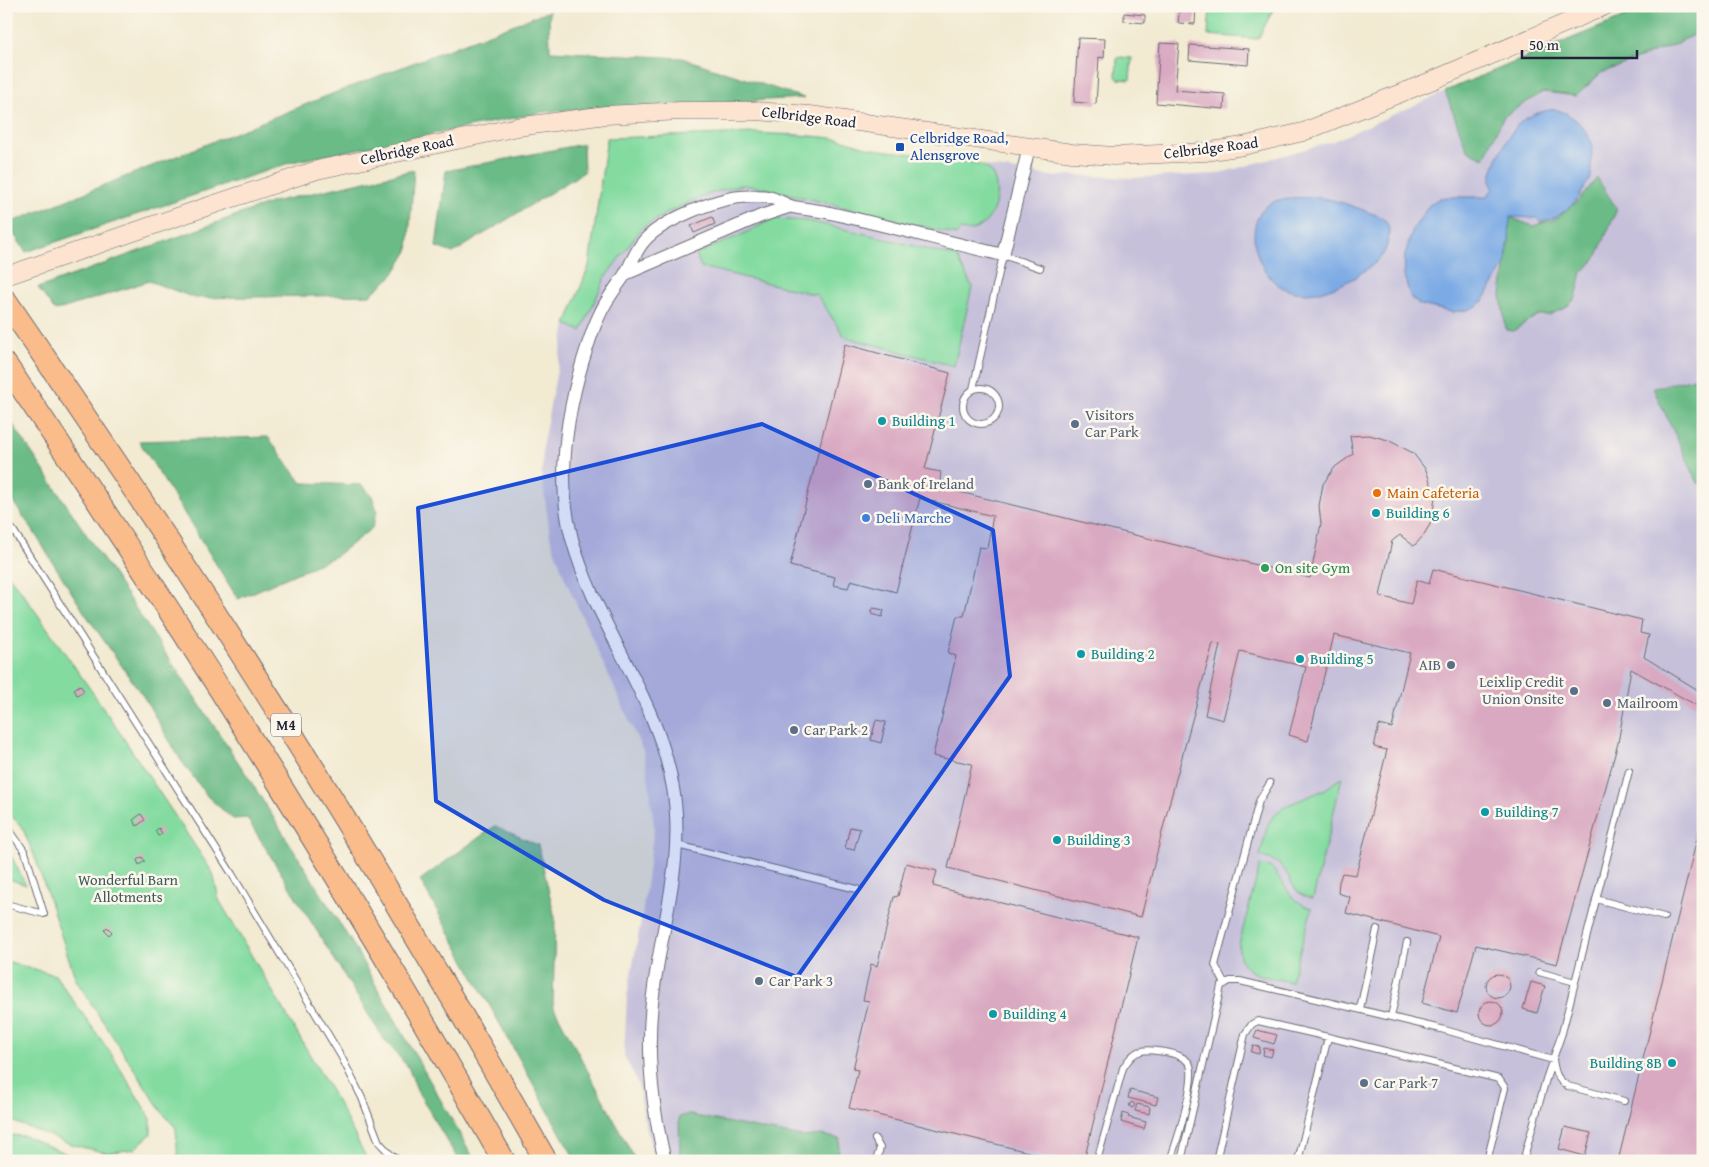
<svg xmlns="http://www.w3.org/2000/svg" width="1709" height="1167" font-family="'Gentium Book Plus',serif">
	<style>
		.industrial { fill: #c6c0da }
		.green { fill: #83dba0; stroke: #527e6e }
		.forest { fill: #6abb86; stroke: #466e60 }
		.water { fill: #7baae5; stroke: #4e6690 }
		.building { fill: #d9a8c1 }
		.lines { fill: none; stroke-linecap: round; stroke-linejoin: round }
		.lane-casing { stroke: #6b6870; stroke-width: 8 }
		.street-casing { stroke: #6b6870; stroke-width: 14 }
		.secondary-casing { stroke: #6b6870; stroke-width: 19 }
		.highway-casing { stroke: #6b6870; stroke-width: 24 }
		.lane { stroke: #fff; stroke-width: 6 }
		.street { stroke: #fff; stroke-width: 12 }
		.secondary { stroke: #fde4d1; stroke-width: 18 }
		.highway { stroke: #fabc8b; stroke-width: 22 }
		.marked { fill: #1d4ed8; fill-opacity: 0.2; stroke: #1d4ed8; stroke-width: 4; stroke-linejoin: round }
		.transit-dot { fill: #1a4fb4; stroke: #fbf7ec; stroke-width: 2 }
		.culture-dot { fill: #0f9aa8; stroke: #fbf7ec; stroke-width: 2 }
		.service-dot { fill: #5c6f8a; stroke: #fbf7ec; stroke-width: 2 }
		.food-dot { fill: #e8710a; stroke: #fbf7ec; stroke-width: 2 }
		.shop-dot { fill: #3f7fe0; stroke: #fbf7ec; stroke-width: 2 }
		.leisure-dot { fill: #2e9e5b; stroke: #fbf7ec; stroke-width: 2 }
		.labels { text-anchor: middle; stroke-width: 5; stroke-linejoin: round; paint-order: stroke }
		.shield { fill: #fbf7ec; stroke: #636270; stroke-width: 1 }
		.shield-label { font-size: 14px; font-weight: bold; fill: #22223b }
		.street-label { font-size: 15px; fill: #22223b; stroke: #fbf7ec }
		.transit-label { font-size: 15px; fill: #164399; stroke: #fbf7ec; text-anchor: start }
		.service-label { font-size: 15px; fill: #4e5e75; stroke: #fbf7ec; text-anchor: start }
		.culture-label { font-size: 15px; fill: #0d838f; stroke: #fbf7ec; text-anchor: start }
		.food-label { font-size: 15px; fill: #c56008; stroke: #fbf7ec; text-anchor: start }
		.shop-label { font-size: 15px; fill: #366cbe; stroke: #fbf7ec; text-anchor: start }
		.leisure-label { font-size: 15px; fill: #27864d; stroke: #fbf7ec; text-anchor: start }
		.park-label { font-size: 15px; fill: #3f5a59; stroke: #fbf7ec }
	</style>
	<rect width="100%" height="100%" fill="#fbf7ec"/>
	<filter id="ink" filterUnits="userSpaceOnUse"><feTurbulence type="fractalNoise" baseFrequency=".02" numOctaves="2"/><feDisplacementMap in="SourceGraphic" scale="10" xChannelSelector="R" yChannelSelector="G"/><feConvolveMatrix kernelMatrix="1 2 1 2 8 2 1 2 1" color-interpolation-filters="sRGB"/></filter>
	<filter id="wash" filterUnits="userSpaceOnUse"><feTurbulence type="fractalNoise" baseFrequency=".0096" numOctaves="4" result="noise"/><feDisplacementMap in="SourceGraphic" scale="20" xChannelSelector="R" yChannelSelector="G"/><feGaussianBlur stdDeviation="1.12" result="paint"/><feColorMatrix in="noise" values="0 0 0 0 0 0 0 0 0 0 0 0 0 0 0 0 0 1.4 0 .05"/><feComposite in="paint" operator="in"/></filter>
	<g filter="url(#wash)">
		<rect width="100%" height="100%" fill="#f2ead1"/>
		<path class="industrial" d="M1650,6H1703V1161H655L644,1117L638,1084L624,1055L627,996L642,916L654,827L648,774L643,751L566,581L550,537L542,476L543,442L566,324L589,266L607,138L756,133L799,134L842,140L870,148L1056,177L1070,175L1133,178L1217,174L1331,142L1545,48Z"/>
		<path class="green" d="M1210,6H1275L1258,39L1208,35Z
			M1120,57L1132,58L1130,80L1118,79L1116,77L1117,59Z
			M756,133C784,135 812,135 839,139C849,141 859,145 869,148C883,151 899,152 914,154C931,157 972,160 985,167C1007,179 997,238 959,230L957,235L765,188L741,185L706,195L673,210L643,227L606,276L581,331L566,324L589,266L607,138Z
			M773,219L808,221L879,237L957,257L972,287L954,366L845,337L817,295L701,267L696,254L741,235Z
			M6,573L19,588L100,703L213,873L219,900L338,1103L368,1161H178L176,1128L162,1112L76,980L36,860L22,827L6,810Z
			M1342,777L1313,899C1289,894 1294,877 1279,864C1274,860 1266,858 1260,856L1268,824L1277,812L1288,805L1324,790Z
			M6,846L26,885L6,878Z
			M1260,865L1272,868C1284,883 1291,903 1312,908L1291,982C1275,978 1245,977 1240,957C1239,953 1239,948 1239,944Z
			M6,961L55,975L110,1052L151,1119V1134L134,1149L107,1153L73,1145L14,1122L6,1114Z
			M8,1135L25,1136L83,1161H6V1136Z"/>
		<path class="forest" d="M1651,6H1703V30L1673,45L1601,73L1576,96L1543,92L1504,116L1484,158L1467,150L1445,91Z
			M549,11L550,51L682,58L804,98L544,112L292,162L26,252L7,224L337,92Z
			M583,144L584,172L453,253L436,247L446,171Z
			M414,170L408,251L393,275L370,295L195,298L149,281L55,311L38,288L273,202Z
			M1597,178L1617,209L1595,260L1582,272L1576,298L1565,308L1549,315H1538L1513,331L1506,330L1501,295L1509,241V217L1533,226L1556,219L1579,200Z
			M1703,376V484L1698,483L1653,388Z
			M6,414L248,777L352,943L475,1161H459L418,1092L408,1067L383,1038L247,818L233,819L208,797L180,759L145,699L84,612L32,529L6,492Z
			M268,437L302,483L362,485L372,496L377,511L372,528L336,556L238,599L139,441Z
			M495,826L538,845L555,918L553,1006L636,1161H576L420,880Z
			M685,1115H690L786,1134L803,1137L822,1135L840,1139L837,1161H680L679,1117Z"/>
		<path class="water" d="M1555,109L1566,113L1577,121L1587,133L1592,144L1591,177L1578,198L1568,209L1556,217L1541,222L1537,218L1510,217L1509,241L1505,265L1484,300L1477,306L1468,310L1452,312L1420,305L1411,298L1404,276L1405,255L1412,231L1430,204L1440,198L1450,197H1486L1493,189C1492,186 1491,183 1491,181C1491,166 1510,130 1522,121C1532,114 1543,111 1555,109Z
			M1316,197C1335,200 1352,205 1370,213C1374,214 1381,216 1384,219C1391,225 1389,236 1387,244C1385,259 1368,268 1357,276C1338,288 1310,298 1288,290C1257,279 1239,222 1271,203C1284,196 1301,198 1316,197Z"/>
		<g id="blocks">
			<path class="building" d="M1180,6H1196L1195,24L1178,23Z
				M1124,13L1145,15V23L1124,21Z
				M1078,38L1105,39L1104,58L1099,57L1096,104L1074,102Z
				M1160,43L1179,44L1175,90L1225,94L1224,109L1156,103Z
				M1190,45L1249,49L1248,65L1189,60Z
				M712,217L715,224L694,233L691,226Z
				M845,344L950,373L925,469L941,472L939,487L1310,578L1321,524L1319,506L1323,484L1335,467L1353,454L1350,436L1369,435L1388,440L1413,453L1426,470L1435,496L1432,521L1423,536L1414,546L1400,535L1392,541L1380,596L1411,604L1417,580L1429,584L1433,569L1642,620L1640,633L1649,635L1644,657L1703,693V709L1631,669L1618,743L1557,964L1476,945L1457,1013L1422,1003L1439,937L1346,913L1350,897L1338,893L1339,882L1342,873L1356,875L1387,750L1374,747L1379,725L1392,728L1410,653L1334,635L1308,741L1289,735L1306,667L1240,651L1223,720L1205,715L1220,644L1213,643L1167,812L1141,917L948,868L972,764L933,756L956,656L948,653L957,616H964L979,547L987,548L993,516L920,498L896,592L851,580L848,588L833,585L835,577L790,566Z
				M873,608L884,610L882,617L871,614Z
				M80,685L84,691L77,695L74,689Z
				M876,720L886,722L881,743L871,740Z
				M141,814L145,820L137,826L133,820Z
				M1702,818L1703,1161H1618L1668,957Z
				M850,827L860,829L854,850L845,848Z
				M159,828L162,834L158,836L155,831Z
				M142,857L145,861L139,865L137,860Z
				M906,863L937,871L933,886L1138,937L1084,1161H1065L849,1108L858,1070L853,1069L869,1001L863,1000L871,964L877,966L894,897L898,896Z
				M107,927L112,932L109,935L104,930Z
				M1486 986a12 12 0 1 1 24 0a12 12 0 1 1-24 0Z
				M1531,982L1545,986L1537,1013L1523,1009Z
				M1479 1013a12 12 0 1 1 24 0a12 12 0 1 1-24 0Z
				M1257,1030L1277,1035L1274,1044L1254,1038Z
				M1253,1046L1260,1047L1259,1054L1251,1052Z
				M1264,1048L1273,1050L1271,1057L1263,1055Z
				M1130,1090L1158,1097L1156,1105L1128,1098Z
				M1129.5 1105a2.5 2.5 0 1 1 5 0a2.5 2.5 0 1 1-5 0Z
				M1137,1104L1150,1107L1149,1114L1135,1111Z
				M1123,1113L1129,1115L1128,1117L1146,1122L1144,1129L1121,1122Z
				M1565,1127L1591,1133L1585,1156L1559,1149Z"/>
		</g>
	</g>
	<g filter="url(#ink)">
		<use href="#blocks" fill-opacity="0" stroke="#6b6870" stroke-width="1"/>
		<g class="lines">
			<g class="lane-casing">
				<path id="lane" d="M963 406a18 18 0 1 1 36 0a18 18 0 1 1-36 0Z
					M973,389L1003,255L1040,268
					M6,524L13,530L232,874L341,1056L362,1098L379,1142L390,1154L400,1161
					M6,825L25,852L44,914L6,904
					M677,845L857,889
					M1596,899L1664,917
					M1539,972L1575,982
					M1225,984L1215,965L1259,801L1270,783
					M1360,1009L1377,929
					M1391,1017L1407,942
					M1328,1037L1499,1079L1505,1088L1487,1161
					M875,1139L880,1148L876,1161
					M1097,1161L1123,1068C1132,1053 1139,1048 1157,1051C1167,1052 1183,1055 1189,1063C1198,1076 1176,1144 1170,1161
					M1181,1161L1221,986L1230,981H1240L1441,1029L1553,1060C1555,1072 1556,1079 1568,1086L1624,1101
					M1216,1161L1245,1034L1252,1024L1258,1021L1328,1037L1298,1161
					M1523,1161L1546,1079L1562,1033L1629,771"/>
			</g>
			<g class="street-casing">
				<path id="street" d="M625,274L761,216L791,206
					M665,1161C651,1103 645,1046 654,987C663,921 685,856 673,788C658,698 596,626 572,539C556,480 566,417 583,360C588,345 592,330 599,316C605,301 615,289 624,276C631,265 635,251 644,241C661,221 715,199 741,197C749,197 760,195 768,197C777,199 784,204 793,207C804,209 815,210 826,212C885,225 944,241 1003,255L1029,147"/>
			</g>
			<g class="secondary-casing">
				<path id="secondary" d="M6,276L206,207L317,170L517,127L606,115L681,111H755L810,115L1072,153L1114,156L1205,152L1243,146L1303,132L1431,81L1605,6"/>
			</g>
			<g class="highway-casing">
				<path id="highway" d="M6,301C60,380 114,458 166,538C300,741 426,949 546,1161
					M6,365C183,624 349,889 504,1161"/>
			</g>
			<use href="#lane" class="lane"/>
			<use href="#street" class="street"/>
			<use href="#secondary" class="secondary"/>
			<use href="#highway" class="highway"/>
		</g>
	</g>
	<path class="marked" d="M762,424L993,530L1010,676L797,977L604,900L436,801L418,508Z"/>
	<rect class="transit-dot" x="895" y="142" width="10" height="10" rx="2.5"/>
	<g class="culture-dot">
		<circle cx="882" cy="421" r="5"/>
		<circle cx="1376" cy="513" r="5"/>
		<circle cx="1081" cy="654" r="5"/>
		<circle cx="1300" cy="659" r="5"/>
		<circle cx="1485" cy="812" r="5"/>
		<circle cx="1057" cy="840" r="5"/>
		<circle cx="993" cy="1014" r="5"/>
		<circle cx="1672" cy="1063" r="5"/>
	</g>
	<g class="service-dot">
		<circle cx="1075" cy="424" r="5"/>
		<circle cx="868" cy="484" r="5"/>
		<circle cx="1451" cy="665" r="5"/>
		<circle cx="1574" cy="691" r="5"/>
		<circle cx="1607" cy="703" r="5"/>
		<circle cx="794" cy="730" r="5"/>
		<circle cx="759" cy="981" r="5"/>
		<circle cx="1364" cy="1083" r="5"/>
	</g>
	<circle class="food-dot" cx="1377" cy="493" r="5"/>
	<circle class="shop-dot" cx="866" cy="518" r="5"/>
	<circle class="leisure-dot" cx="1265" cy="568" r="5"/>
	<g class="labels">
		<rect class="shield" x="271" y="713.5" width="30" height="23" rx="4"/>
		<g class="shield-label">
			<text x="286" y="730">M4</text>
		</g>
		<g class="street-label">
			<text transform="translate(809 117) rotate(7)" y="5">Celbridge Road</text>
			<text transform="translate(1211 148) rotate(-7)" y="5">Celbridge Road</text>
			<text transform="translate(407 150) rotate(-12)" y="5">Celbridge Road</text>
		</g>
		<g class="transit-label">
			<text x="910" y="143">Celbridge Road,<tspan x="910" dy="17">Alensgrove</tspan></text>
		</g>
		<g class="service-label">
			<text x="1085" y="420">Visitors<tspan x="1085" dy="17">Car Park</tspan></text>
			<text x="878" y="489">Bank of Ireland</text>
			<text x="1441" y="670" text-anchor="end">AIB</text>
			<text x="1564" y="687" text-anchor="end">Leixlip Credit<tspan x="1564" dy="17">Union Onsite</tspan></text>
			<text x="1617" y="708">Mailroom</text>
			<text x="804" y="735">Car Park 2</text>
			<text x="769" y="986">Car Park 3</text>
			<text x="1374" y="1088">Car Park 7</text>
		</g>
		<g class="culture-label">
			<text x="892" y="426">Building 1</text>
			<text x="1386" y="518">Building 6</text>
			<text x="1091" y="659">Building 2</text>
			<text x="1310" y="664">Building 5</text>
			<text x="1495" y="817">Building 7</text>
			<text x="1067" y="845">Building 3</text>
			<text x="1003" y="1019">Building 4</text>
			<text x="1662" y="1068" text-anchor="end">Building 8B</text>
		</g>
		<g class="food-label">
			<text x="1387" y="498">Main Cafeteria</text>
		</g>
		<g class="shop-label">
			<text x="876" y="523">Deli Marche</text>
		</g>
		<g class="leisure-label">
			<text x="1275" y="573">On site Gym</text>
		</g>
		<g class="park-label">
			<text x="128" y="885">Wonderful Barn<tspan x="128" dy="17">Allotments</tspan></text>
		</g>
	</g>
	<rect width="1709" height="1167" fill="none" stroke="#fbf7ec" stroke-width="25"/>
	<path d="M1522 50v8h115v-8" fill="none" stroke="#22223b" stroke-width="2.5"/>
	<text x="1529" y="50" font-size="15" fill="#22223b" stroke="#fbf7ec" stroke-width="4" paint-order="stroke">50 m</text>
</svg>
